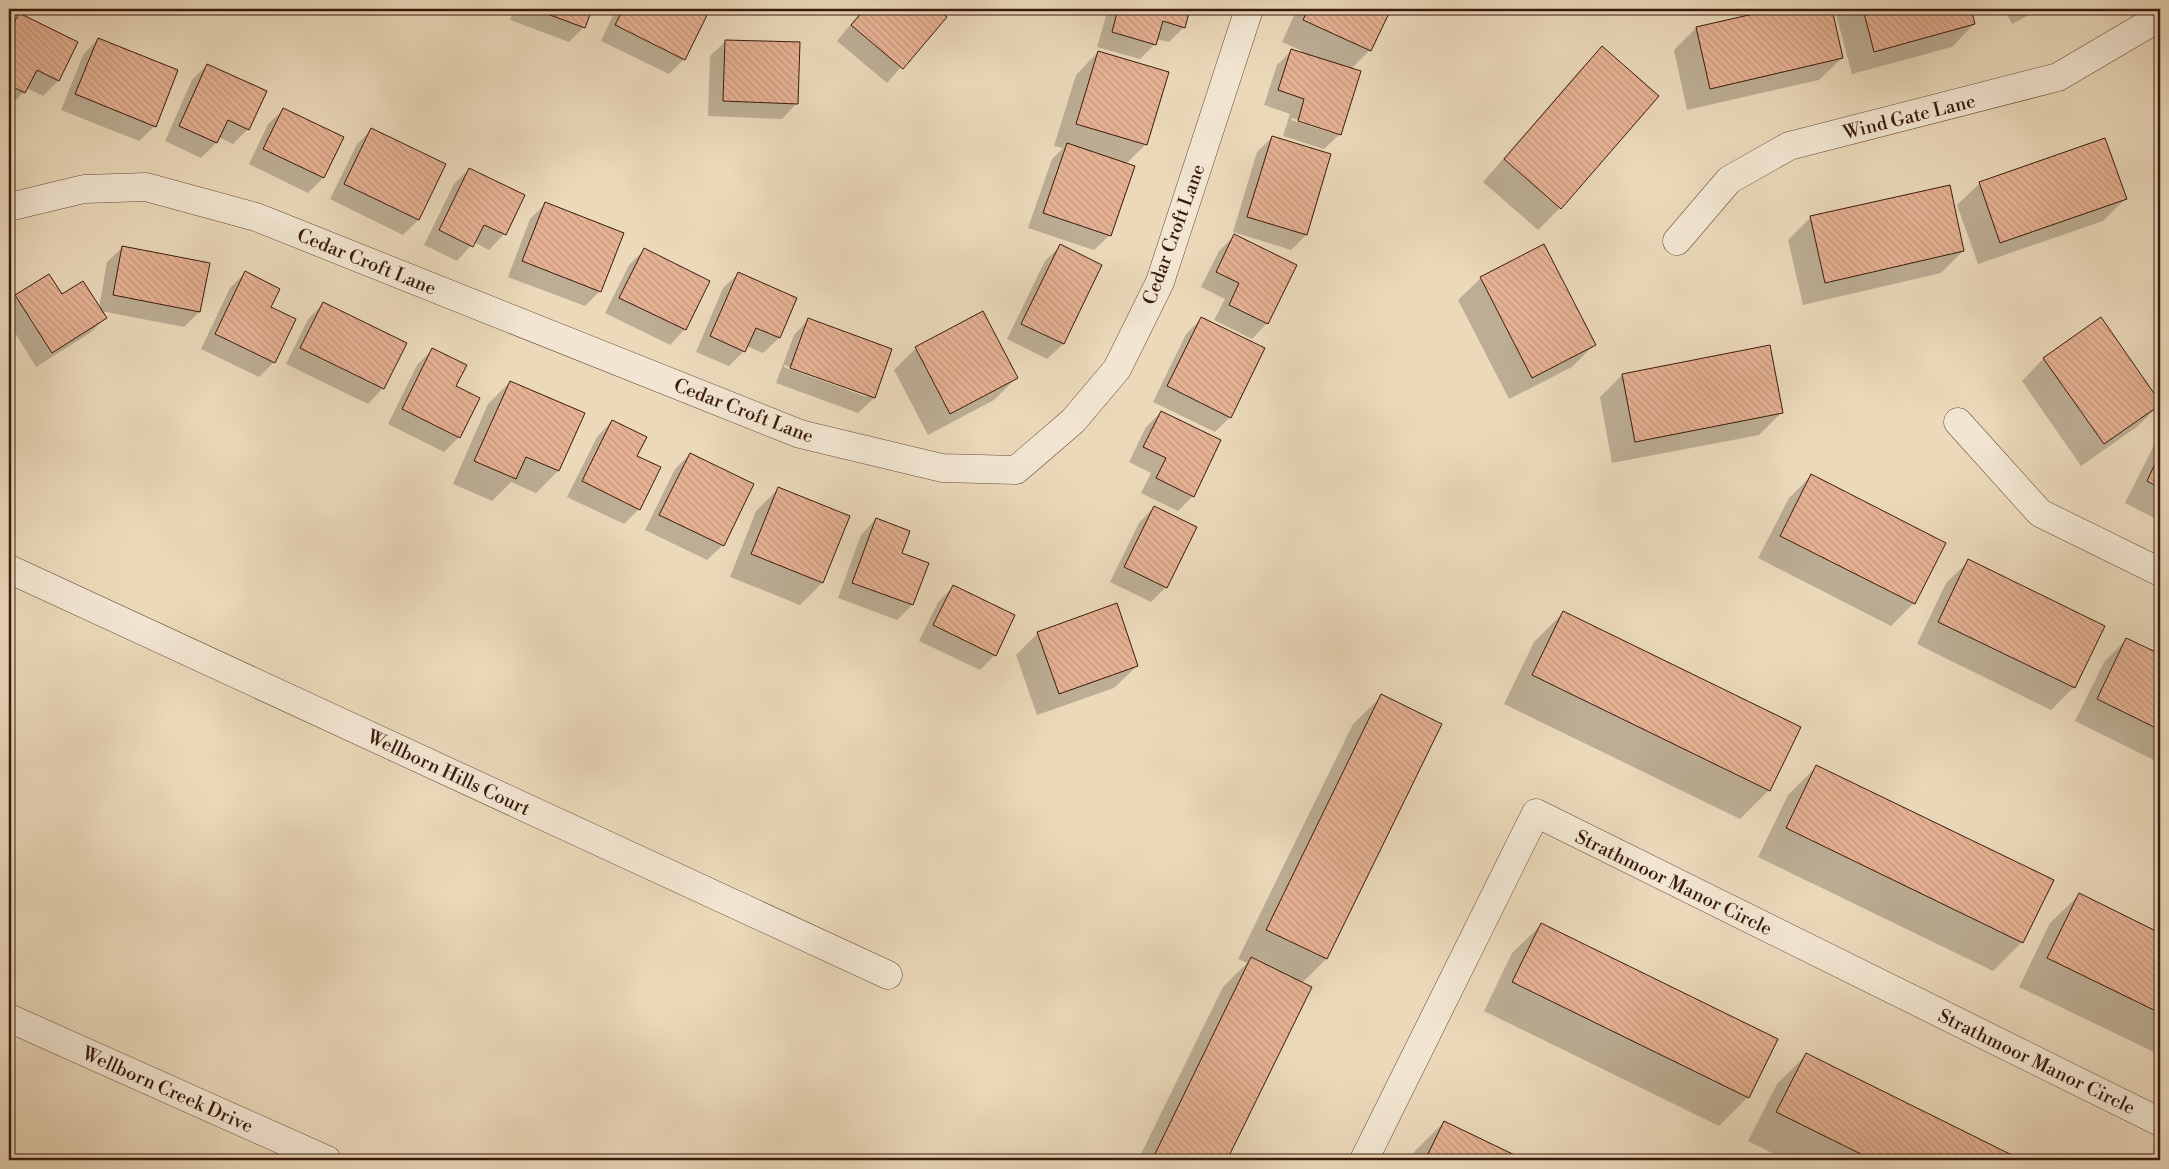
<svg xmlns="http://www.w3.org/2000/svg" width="2169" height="1169" font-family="'Libre Bodoni',serif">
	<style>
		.shadow { fill: #0003; fill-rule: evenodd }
		.building { fill: url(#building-back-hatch); stroke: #3a1a0c }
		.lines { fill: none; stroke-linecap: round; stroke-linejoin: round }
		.minor-casing { stroke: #664a38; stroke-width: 29 }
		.minor { stroke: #f2e6d2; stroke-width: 28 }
		.labels { text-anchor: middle; stroke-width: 4; stroke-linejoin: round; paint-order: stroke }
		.street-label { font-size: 19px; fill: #3a1a0c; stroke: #f2e6d2 }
	</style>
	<defs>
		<pattern id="building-back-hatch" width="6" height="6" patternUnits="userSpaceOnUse" patternTransform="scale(1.25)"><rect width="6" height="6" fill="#e6b294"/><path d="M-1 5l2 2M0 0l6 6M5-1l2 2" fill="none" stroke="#c6987e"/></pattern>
	</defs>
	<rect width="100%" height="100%" fill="#ebd9ba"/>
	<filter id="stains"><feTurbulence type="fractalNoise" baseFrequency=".004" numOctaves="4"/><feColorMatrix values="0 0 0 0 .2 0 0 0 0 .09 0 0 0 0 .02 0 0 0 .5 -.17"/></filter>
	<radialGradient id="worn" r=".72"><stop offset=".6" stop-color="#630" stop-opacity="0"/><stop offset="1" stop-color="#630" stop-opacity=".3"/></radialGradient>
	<path class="shadow" d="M514,9H591L584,27L569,42L510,20Z
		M616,9H708L684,59L669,74L601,41Z
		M863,9H935L945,17L887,83L837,41Z
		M1108,9H1189L1184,27L1169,42L1156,39L1155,44L1140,59L1097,47Z
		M1297,9H1389L1370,50L1351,69L1340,134L1324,149L1283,136L1290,114L1264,105L1277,65L1292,50L1301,53L1302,51L1282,42ZM1292,118L1332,131V133L1291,120Z
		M1780,9H1831L1842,58L1819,80L1687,110L1674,50L1696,28Z
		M1841,9H1970L1974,24L1952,47L1852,74L1836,14Z
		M2004,9H2040L2012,24Z
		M19,15L58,81L43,96L27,88L9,108V25Z
		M98,39L155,126L139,141L61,110L83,55Z
		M726,41L797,103L782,119L708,116L710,56Z
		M1602,48L1560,208L1538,230L1483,182L1580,70Z
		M1098,52L1146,144L1126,164L1110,235L1094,250L1028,228L1052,159L1063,148L1054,146L1076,75Z
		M207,65L248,129L233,144L219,137L216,143L201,158L165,141L192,80Z
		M284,109L342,138L323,178L308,193L249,164L268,124Z
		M2160,109V120L2157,113Z
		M372,129L445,165L418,220L403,235L330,199L357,144Z
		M1272,137L1330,154L1306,235L1291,250L1233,232L1257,152Z
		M469,169L523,195L504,234L489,250L474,242L457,261L424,245L454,184Z
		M1980,183L2125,199L2103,221L1978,264L1957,205Z
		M545,204L600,291L585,306L508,277L530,219Z
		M1811,217L1963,251L1941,273L1803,305L1788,240Z
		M1234,236L1267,323L1252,339L1214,320L1225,299L1201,287L1219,251Z
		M1060,246L1101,265L1063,344L1047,359L1007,339L1045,261Z
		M123,247L199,312L184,327L101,311L105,318L90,333L36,367L9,323V303L16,296H61L99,308L107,262Z
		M644,250L685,329L670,345L605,313L629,265Z
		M245,273L269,308L274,362L259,377L201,349L230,288Z
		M739,273L796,299L779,338L763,353L747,346L744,351L729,366L696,352L723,288Z
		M1481,278L1594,345L1572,367L1509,399L1458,300Z
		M323,304L383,388L368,404L286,364L308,319Z
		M809,319L891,349L874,398L858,413L776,383L794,335ZM784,365L867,394V397L784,367Z
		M1201,319L1230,417L1215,432L1153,402L1186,334Z
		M916,348L1016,378L994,400L928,435L894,370Z
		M432,350L455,387L459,437L444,452L388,424L417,365Z
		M2044,358L2160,404L2138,426L2081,466L2022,381Z
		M1622,375L1781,413L1759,435L1612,463L1600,397Z
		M510,382L558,471L536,493L511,482L492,501L453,484L488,404Z
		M1161,412L1193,496L1178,511L1141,493L1151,473L1129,462L1146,427Z
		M612,421L636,456L639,509L624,524L567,497L597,437Z
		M2160,437V521L2125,503L2155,443Z
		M690,454L723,545L707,560L645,530L675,469Z
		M1811,476L1944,543L1914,603L1891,626L1758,558L1789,498Z
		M779,488L822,583L800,605L730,577L756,511Z
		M1154,507L1166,587L1151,602L1110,582L1139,523Z
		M876,519L900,554L927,563L912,605L897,620L838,598L861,535Z
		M1969,561L2103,627L2074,687L2051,710L1917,644L1946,583Z
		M953,587L995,655L980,670L919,641L938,602Z
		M1563,613L1769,790L1740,819L1504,704L1534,642Z
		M1038,633L1137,666L1114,688L1037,715L1016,655Z
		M2127,639L2160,656V763L2075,721L2104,662Z
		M1382,696L1440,724L1326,959L1302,983L1310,987L1226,1160H1138L1223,987L1247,963L1238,959L1353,724Z
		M1817,766L2022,942L1993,971L1758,857L1788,795Z
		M2079,895L2160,934V1055L2019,987L2050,923Z
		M1541,925L1748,1097L1719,1126L1484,1011L1512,953Z
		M1806,1055L2019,1160H1786L1748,1141L1777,1084Z
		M1444,1122L1522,1160H1411L1415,1151Z"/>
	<path class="building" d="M534,9H592L585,28Z
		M623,9H710L685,60L615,25Z
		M865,9H937L947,17L903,69L851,25Z
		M1118,9H1190L1185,28L1163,21L1156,45L1112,32Z
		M1308,9H1391L1371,51L1303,20Z
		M1775,9H1832L1843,58L1710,89L1696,27Z
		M1863,9H1971L1975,24L1874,52Z
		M19,13L78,42L59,81L37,70L25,93L9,85V33Z
		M98,38L178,70L156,127L75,94Z
		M725,40L800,42L798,104L723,101Z
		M1602,46L1659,96L1561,209L1504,159Z
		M1291,49L1361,71L1341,135L1298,121L1304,99L1278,90Z
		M1098,51L1169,72L1147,145L1076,124Z
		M207,64L267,91L249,130L228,120L217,143L179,126Z
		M283,108L344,137L324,178L263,149Z
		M371,128L446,164L419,220L344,184Z
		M1272,136L1331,154L1307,235L1247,217Z
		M2105,138L2127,199L2000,243L1979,182Z
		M1067,143L1135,166L1111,236L1043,213Z
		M469,168L525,195L506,235L484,225L473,247L439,230Z
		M1950,185L1964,251L1825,283L1810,216Z
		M545,202L624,233L601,292L522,261Z
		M1234,234L1297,265L1268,324L1229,305L1239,283L1216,272Z
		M1060,244L1102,265L1064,344L1021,324Z
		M1544,244L1596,345L1532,378L1480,277Z
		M122,246L210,263L200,312L113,295Z
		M644,248L710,281L686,330L619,298Z
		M245,271L280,289L271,307L296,319L275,363L215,334Z
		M738,272L797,298L780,338L756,328L745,352L710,336Z
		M49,274L62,294L83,281L107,318L52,353L15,295Z
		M323,302L407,343L384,389L300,348Z
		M983,311L1018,378L950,414L915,347Z
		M1201,317L1265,348L1231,418L1167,386Z
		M2101,317L2160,402V405L2104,444L2043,358Z
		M808,318L892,349L875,398L790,368Z
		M1770,345L1783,413L1635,442L1622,374Z
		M432,348L467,365L456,386L480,398L460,438L402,409Z
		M510,381L585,413L559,471L526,457L516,479L474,461Z
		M1161,411L1221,440L1194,497L1156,478L1166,458L1143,447Z
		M612,420L647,437L637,456L661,467L640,510L582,481Z
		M690,453L754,484L724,546L659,515Z
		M2160,453V488L2147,481Z
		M1811,474L1946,543L1915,604L1780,536Z
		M778,487L850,516L823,583L751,554Z
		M1154,506L1197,527L1167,588L1124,567Z
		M876,518L910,531L902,553L929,563L913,605L852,583Z
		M1968,559L2105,626L2075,688L1938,622Z
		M953,585L1015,615L996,656L933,625Z
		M1117,603L1138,666L1059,694L1037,632Z
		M1563,611L1801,727L1770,791L1532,675Z
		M2126,638L2160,654V730L2097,699Z
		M1381,694L1442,724L1327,959L1266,930Z
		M1816,765L2054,880L2023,943L1786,828Z
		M2079,893L2160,933V1013L2047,958Z
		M1541,923L1778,1039L1749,1098L1512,982Z
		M1251,957L1312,987L1227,1160H1152Z
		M1806,1053L2022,1160H1873L1776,1112Z
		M1444,1121L1525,1160H1425Z"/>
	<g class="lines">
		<g class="minor-casing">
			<path id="minor" d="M9,207L84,189L146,187L256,217L800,434L942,468L1016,470L1073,421L1117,369L1160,282L1249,9
				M1677,241L1729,180L1789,146L2058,77L2160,17
				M1958,422L2040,513L2160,572
				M9,569L888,975
				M9,1018L327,1160
				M1364,1160L1536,813L2160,1122"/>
		</g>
		<use href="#minor" class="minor"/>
	</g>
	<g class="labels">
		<g class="street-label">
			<text transform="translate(1909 116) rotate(-14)" y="7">Wind Gate Lane</text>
			<text transform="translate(1173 234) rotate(-70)" y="7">Cedar Croft Lane</text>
			<text transform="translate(367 261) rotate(22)" y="7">Cedar Croft Lane</text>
			<text transform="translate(744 410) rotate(21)" y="7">Cedar Croft Lane</text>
			<text transform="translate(449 772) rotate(25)" y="7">Wellborn Hills Court</text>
			<text transform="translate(1674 882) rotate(26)" y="7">Strathmoor Manor Circle</text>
			<text transform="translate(2037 1061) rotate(26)" y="7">Strathmoor Manor Circle</text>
			<text transform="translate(168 1089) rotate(24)" y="7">Wellborn Creek Drive</text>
		</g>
	</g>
	<rect width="2169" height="1169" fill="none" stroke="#ebd9ba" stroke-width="30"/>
	<rect x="10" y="10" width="2149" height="1149" fill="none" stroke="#3a1a0c" stroke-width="2.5"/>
	<rect x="15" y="15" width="2139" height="1139" fill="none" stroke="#3a1a0c"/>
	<rect width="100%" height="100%" filter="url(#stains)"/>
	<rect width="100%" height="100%" fill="url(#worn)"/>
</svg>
